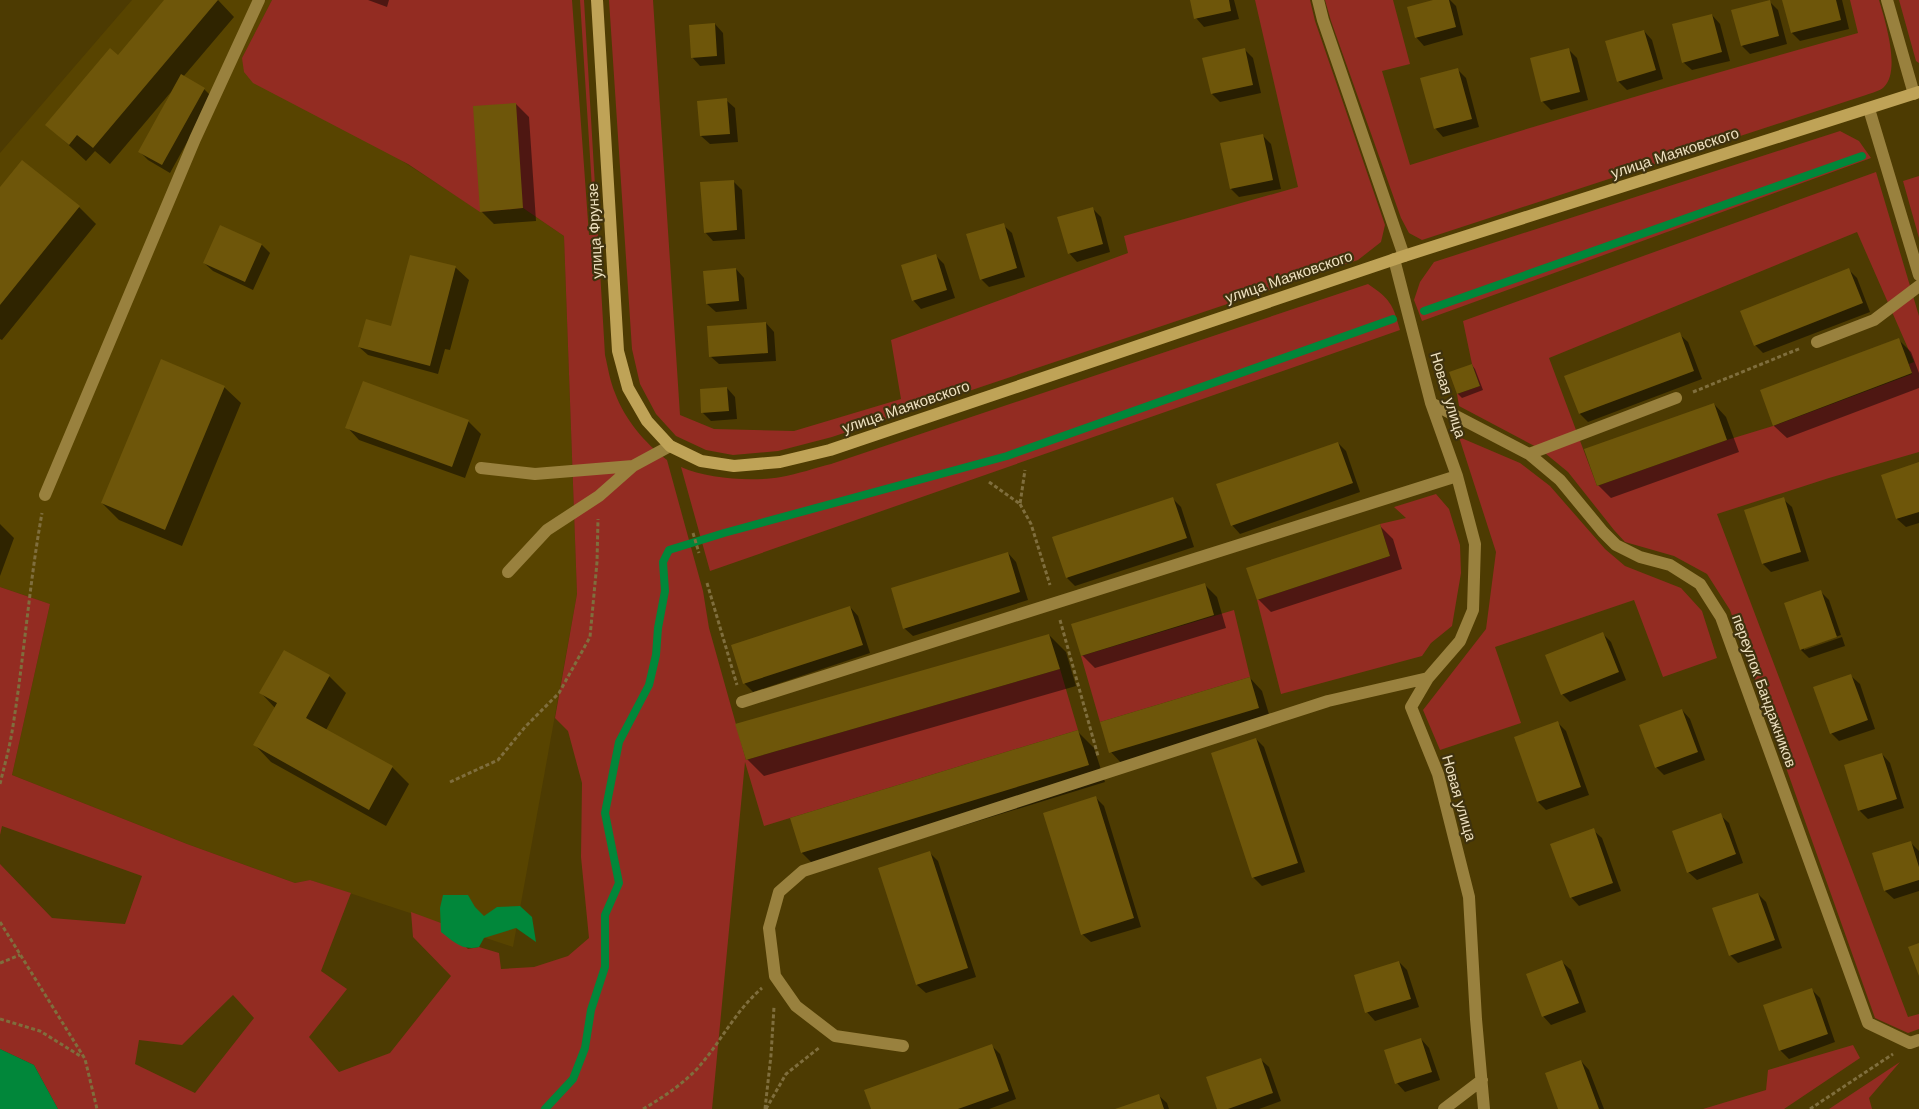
<svg xmlns="http://www.w3.org/2000/svg" width="1919" height="1109" font-family="Arial,sans-serif">
	<style>
		.built { fill: #584400 }
		.green { fill: #932c22; fill-rule: evenodd }
		.water { fill: #01873a }
		.shadow { fill: #0007 }
		.lines { fill: none; stroke-linecap: round; stroke-linejoin: round }
		.stream { stroke: #01873a; stroke-width: 8 }
		.building { fill: #6e560a }
		.path { stroke: #7f6e3d; stroke-width: 3; stroke-dasharray: 4 2.5; stroke-linecap: butt }
		.minor { stroke: #99813e; stroke-width: 12 }
		.major { stroke: #bfa357; stroke-width: 12 }
		.labels { text-anchor: middle; stroke-width: 4.5; stroke-linejoin: round; paint-order: stroke }
		.street-label { font-size: 15px; fill: #eee1c0; stroke: #3f320e }
	</style>
	<rect width="100%" height="100%" fill="#4d3b02"/>
	<path class="built" d="M132,0H272L242,58L480,211L523,208L564,236L577,594L513,947L310,880L295,883L187,844L12,775L50,604L0,587V153Z"/>
	<path class="green" d="M272,0H572L589,235H595L580,0H584L605,355C608,368 610,381 615,393C625,420 645,443 667,460L703,591L709,628L746,760L1060,669L1078,730L790,818L764,826L745,762L712,1109H58L34,1065L0,1049V864L52,918L125,924L142,876L2,826L0,835V587L50,604L12,775L187,844L295,883L310,880L351,893L321,971L347,989L309,1037L339,1072L390,1053L451,976L413,937L411,912L441,923L468,949L479,947L499,953L501,969L534,967L568,956L589,938L581,857L582,783L568,731L555,718L577,594L564,236L523,208L480,212L408,164L253,83L244,72L242,58ZM233,995L254,1018L195,1093L135,1064L139,1040L182,1045Z
		M609,0H653L680,415L714,429L794,431L901,399L891,340L1128,253L1124,236L1298,187L1255,0H1310L1315,21L1385,225L1381,242L1358,260L832,437L778,451L733,455L706,450L676,436L656,414L640,384L632,349Z
		M1325,0H1393L1410,64L1382,71L1410,165C1559,118 1708,75 1858,33L1850,0H1879C1885,20 1901,71 1884,87C1880,91 1871,93 1866,95L1422,240L1409,233L1401,218L1331,21Z
		M1899,0H1919V63L1916,61Z
		M1840,131L1859,141L1871,158L1422,321L1414,300L1420,282L1434,262Z
		M1876,172L1919,316V452L1829,478L1717,514L1908,1017L1919,1014V1029L1908,1033L1875,1018L1730,610L1707,574L1674,556L1625,542L1614,530L1568,472L1540,449L1459,406L1457,394L1480,386L1472,364L1463,321ZM1857,232L1914,362L1909,364L1912,374L1773,426L1727,440L1597,486L1549,358Z
		M1919,176V238L1903,181Z
		M1368,284C1390,299 1393,304 1400,330L710,571L681,467C708,479 752,482 781,477C798,474 815,468 831,464Z
		M1459,437L1520,463L1550,486L1605,549L1625,566L1681,588L1702,611L1717,658L1663,677L1634,600L1495,647L1521,723L1440,750L1423,710L1486,629L1496,552Z
		M1436,494L1449,509L1460,545L1461,573L1452,626L1431,643L1422,656L1281,694L1257,600L1390,556L1380,524L1406,518L1394,507Z
		M1234,610L1250,677L1100,722L1081,656Z
		M1853,1045L1860,1058L1784,1109H1703L1766,1090L1768,1070Z
		M1900,1062L1869,1098L1872,1109H1829Z"/>
	<path class="water" d="M443,895H468L475,907L484,916L497,907L520,906L532,917L536,942L516,928L484,938L479,947C462,951 454,942 441,932L440,908Z
		M0,1049L34,1065L58,1109H0Z"/>
	<path class="shadow" d="M166,0H218L234,17L183,77L204,89L212,97L170,173L148,160L140,152L171,92L110,164L95,151L86,161L47,125L118,57Z
		M368,0H389L387,7Z
		M1191,0H1234L1239,19L1204,27L1196,18Z
		M1438,0H1450L1456,6L1463,35L1424,46L1416,37Z
		M1786,0H1842L1849,29L1800,41L1792,33Z
		M1769,1L1778,10L1787,44L1750,54L1742,46Z
		M1712,15L1720,24L1730,61L1692,70L1683,62Z
		M715,24L723,33L725,64L700,66L692,57Z
		M1644,31L1652,40L1663,79L1627,90L1618,81Z
		M1245,50L1253,58L1261,93L1220,102L1212,94Z
		M1569,50L1577,58L1588,100L1551,110L1542,101Z
		M1458,70L1466,78L1479,127L1443,137L1435,128Z
		M726,100L735,108L738,142L710,144L701,136Z
		M516,104L529,117L536,221L494,224L481,211Z
		M1263,136L1271,144L1281,189L1239,197L1231,189Z
		M733,181L742,190L745,239L713,241L705,232Z
		M0,189L79,207L96,224L2,340L0,339Z
		M1092,208L1101,217L1110,252L1077,262L1069,253Z
		M1003,225L1012,233L1025,277L989,287L981,279Z
		M221,226L262,245L270,253L253,290L213,271L204,263Z
		M411,256L456,268L469,280L450,350L445,349L438,374L368,355L359,347L392,327Z
		M936,256L944,264L955,298L921,309L913,300Z
		M736,269L744,278L747,309L716,312L707,304Z
		M1849,270L1857,278L1870,312L1763,353L1755,345Z
		M766,323L774,332L776,361L719,364L710,356Z
		M1679,334L1688,342L1702,379L1588,422L1580,414L1566,377Z
		M1898,339L1911,352L1919,373V388L1787,438L1774,426L1761,391Z
		M1472,365L1475,369L1483,390L1462,398L1458,394L1451,373Z
		M224,387L241,403L182,546L119,520L102,503Z
		M727,388L735,397L737,419L711,421L702,412Z
		M1714,404L1726,417L1739,452L1611,498L1598,485Z
		M468,421L481,434L465,478L359,440L347,427Z
		M1338,443L1346,451L1360,492L1240,534L1232,525Z
		M1919,464V523L1906,527L1897,519L1883,476Z
		M1173,499L1181,507L1194,547L1075,586L1067,578Z
		M1783,499L1792,507L1809,561L1771,572L1763,564Z
		M0,524L14,538L0,576Z
		M1380,526L1393,539L1402,569L1271,612L1258,599Z
		M1008,553L1016,562L1028,600L913,636L904,628Z
		M1204,584L1217,597L1226,628L1095,668L1082,655Z
		M1821,592L1829,600L1841,635L1804,648V650L1842,637L1845,646L1809,658L1801,650Z
		M850,607L858,616L870,653L753,692L745,684L732,646Z
		M1603,634L1611,642L1626,680L1570,702L1562,694Z
		M1049,635L1066,652L1076,686L764,776L747,759Z
		M329,676L346,693L326,730L392,767L409,784L386,826L271,762L255,745L275,708L261,693Z
		M1851,676L1860,684L1875,729L1839,741L1831,733Z
		M1250,678L1262,691L1271,721L1123,765L1111,752Z
		M1682,710L1690,719L1705,760L1664,775L1656,767Z
		M1558,723L1566,731L1589,795L1546,810L1538,802Z
		M1077,731L1094,748L1105,782L819,870L802,853L792,819Z
		M1256,739L1264,747L1305,872L1262,886L1253,877Z
		M1882,754L1890,763L1904,808L1868,819L1859,810Z
		M1096,798L1104,806L1141,927L1091,942L1082,934Z
		M1720,815L1729,823L1743,863L1697,880L1688,872Z
		M1593,830L1602,838L1621,891L1579,906L1571,897Z
		M1910,842L1919,851V891L1894,899L1885,891Z
		M929,852L938,861L976,977L926,993L917,985L879,869Z
		M1758,894L1766,902L1782,948L1738,963L1730,955Z
		M1399,962L1407,970L1419,1007L1375,1021L1367,1012Z
		M1562,962L1571,970L1586,1012L1551,1025L1543,1016Z
		M1812,990L1820,998L1835,1042L1789,1059L1780,1050Z
		M1421,1039L1429,1048L1440,1080L1405,1092L1397,1083Z
		M991,1045L1000,1054L1016,1099L989,1109H872Z
		M1260,1059L1269,1067L1281,1101L1259,1109H1218Z
		M1581,1061L1589,1070L1604,1109H1559Z
		M1158,1095L1167,1103L1169,1109H1118Z"/>
	<g class="lines">
		<path class="stream" d="M1424,311L1862,156
			M545,1109L573,1079L585,1048L591,1010L605,967V915L619,883L605,813L619,742L649,685L656,655L658,628L665,591L663,562L669,550L724,533L1007,456L1393,319"/>
	</g>
	<path class="building" d="M164,0H218L93,148L77,135L69,145L45,125L110,48L118,55Z
		M1190,0H1229L1231,11L1194,19Z
		M1433,0H1449L1456,27L1415,38L1407,7Z
		M1770,0L1779,36L1741,46L1731,10Z
		M1782,0H1836L1841,20L1791,33Z
		M1712,14L1722,52L1682,63L1672,24Z
		M715,23L717,56L691,58L689,25Z
		M1644,30L1656,70L1617,82L1605,41Z
		M1245,48L1253,85L1211,94L1202,58Z
		M1569,48L1580,92L1541,102L1530,58Z
		M1458,68L1472,119L1434,129L1420,78Z
		M181,74L205,88L162,165L138,152Z
		M727,98L730,134L700,136L697,101Z
		M516,103L523,208L480,212L473,106Z
		M1263,134L1273,180L1230,189L1220,143Z
		M22,160L80,206L0,305V187Z
		M734,180L737,230L704,233L700,182Z
		M1093,207L1103,244L1068,254L1057,217Z
		M1004,223L1017,268L980,280L966,234Z
		M220,225L262,244L245,282L203,263Z
		M936,254L947,290L912,301L901,265Z
		M410,255L456,266L430,366L358,347L366,319L391,326Z
		M736,268L739,301L706,304L703,271Z
		M1849,268L1863,303L1754,346L1740,311Z
		M766,322L768,353L709,357L707,326Z
		M1680,332L1694,371L1579,414L1564,376Z
		M1899,338L1912,373L1773,426L1760,390Z
		M161,359L225,386L165,530L101,503Z
		M1472,364L1480,386L1457,394L1449,372Z
		M363,381L469,420L452,467L345,428Z
		M727,387L729,411L701,413L700,389Z
		M1714,403L1727,440L1597,486L1584,449Z
		M1338,442L1353,483L1231,526L1216,484Z
		M1919,462V512L1896,519L1881,475Z
		M1173,497L1187,538L1066,578L1052,537Z
		M1784,497L1801,552L1762,564L1744,510Z
		M1380,524L1390,556L1257,600L1246,568Z
		M1008,552L1020,592L903,629L891,588Z
		M1205,583L1214,615L1081,656L1071,624Z
		M1821,590L1837,637L1800,650L1784,603Z
		M850,606L863,645L743,684L731,645Z
		M1603,632L1619,672L1561,695L1545,655Z
		M1049,634L1060,669L746,760L735,724Z
		M284,650L330,675L306,718L393,766L369,810L253,745L277,703L259,693Z
		M1851,674L1868,720L1830,734L1813,687Z
		M1250,677L1259,708L1109,753L1100,722Z
		M1682,709L1698,752L1655,768L1639,725Z
		M1558,721L1581,787L1537,802L1514,737Z
		M1078,730L1089,765L801,853L790,818Z
		M1256,738L1298,863L1252,878L1211,753Z
		M1882,753L1897,799L1858,811L1844,765Z
		M1096,796L1134,918L1081,935L1043,813Z
		M1721,813L1736,854L1687,873L1672,831Z
		M1594,828L1613,883L1570,898L1550,844Z
		M1911,841L1919,867V880L1884,891L1872,853Z
		M930,851L968,968L916,985L878,868Z
		M1758,893L1775,940L1729,956L1712,908Z
		M1919,943V976L1908,947Z
		M1562,960L1579,1003L1542,1017L1526,974Z
		M1399,961L1411,999L1365,1013L1354,975Z
		M1812,988L1828,1034L1779,1051L1763,1005Z
		M1421,1038L1432,1072L1395,1084L1384,1050Z
		M992,1044L1009,1091L958,1109H871L864,1090Z
		M1261,1058L1273,1093L1228,1109H1217L1206,1077Z
		M1581,1060L1599,1109H1558L1545,1073Z
		M1159,1094L1164,1109H1115Z"/>
	<g class="lines">
		<path class="path" d="M1693,392L1801,348
			M989,482L1020,504L1025,470
			M1020,504L1031,524L1050,585
			M693,533L699,553
			M707,583L737,685
			M1060,620L1098,756
			M450,782L498,760L525,727L559,693L590,637L597,562L598,519
			M0,784C4,767 9,750 12,732C24,659 29,585 42,513
			M0,922L85,1059L97,1109
			M0,963L20,955
			M0,1019L40,1031L82,1057
			M643,1109C662,1098 680,1086 696,1070C720,1044 734,1012 762,988
			M765,1109L771,1055L774,1007
			M766,1109L786,1074L820,1047
			M1810,1109L1893,1054"/>
		<path class="minor" d="M1318,0L1323,20L1404,256
			M1887,0L1914,94
			M1869,109L1919,275
			M1394,259L1431,403L1457,476L1475,544L1473,610L1460,641L1428,678L1411,707L1438,774L1469,897L1476,1019L1484,1109
			M1817,342L1874,320L1919,286
			M1431,403L1529,454L1560,480L1603,532L1616,545L1640,557L1670,565L1700,584L1721,617L1868,1023L1910,1043L1919,1040
			M1529,454L1676,398
			M481,468L535,474L633,466
			M45,495L195,139L259,0
			M508,572L547,530L599,496L633,466L670,446
			M742,702L1457,476
			M903,1046L835,1036L796,1006L775,976L769,928L779,892L803,871L1328,701L1428,678
			M1444,1109L1482,1080"/>
		<path class="major" d="M597,0L618,351L628,388L647,421L670,446L701,461L734,466L780,462L830,450L1404,256L1919,92"/>
	</g>
	<g class="labels">
		<g class="street-label">
			<text transform="translate(1675 153) rotate(-18)" y="5">улица Маяковского</text>
			<text transform="translate(595 231) rotate(-93)" y="5">улица Фрунзе</text>
			<text transform="translate(1289 277) rotate(-19)" y="5">улица Маяковского</text>
			<text transform="translate(1448 395) rotate(73)" y="5">Новая улица</text>
			<text transform="translate(906 407) rotate(-19)" y="5">улица Маяковского</text>
			<text transform="translate(1764 691) rotate(70)" y="5">переулок Бандажников</text>
			<text transform="translate(1459 798) rotate(74)" y="5">Новая улица</text>
		</g>
	</g>
</svg>
